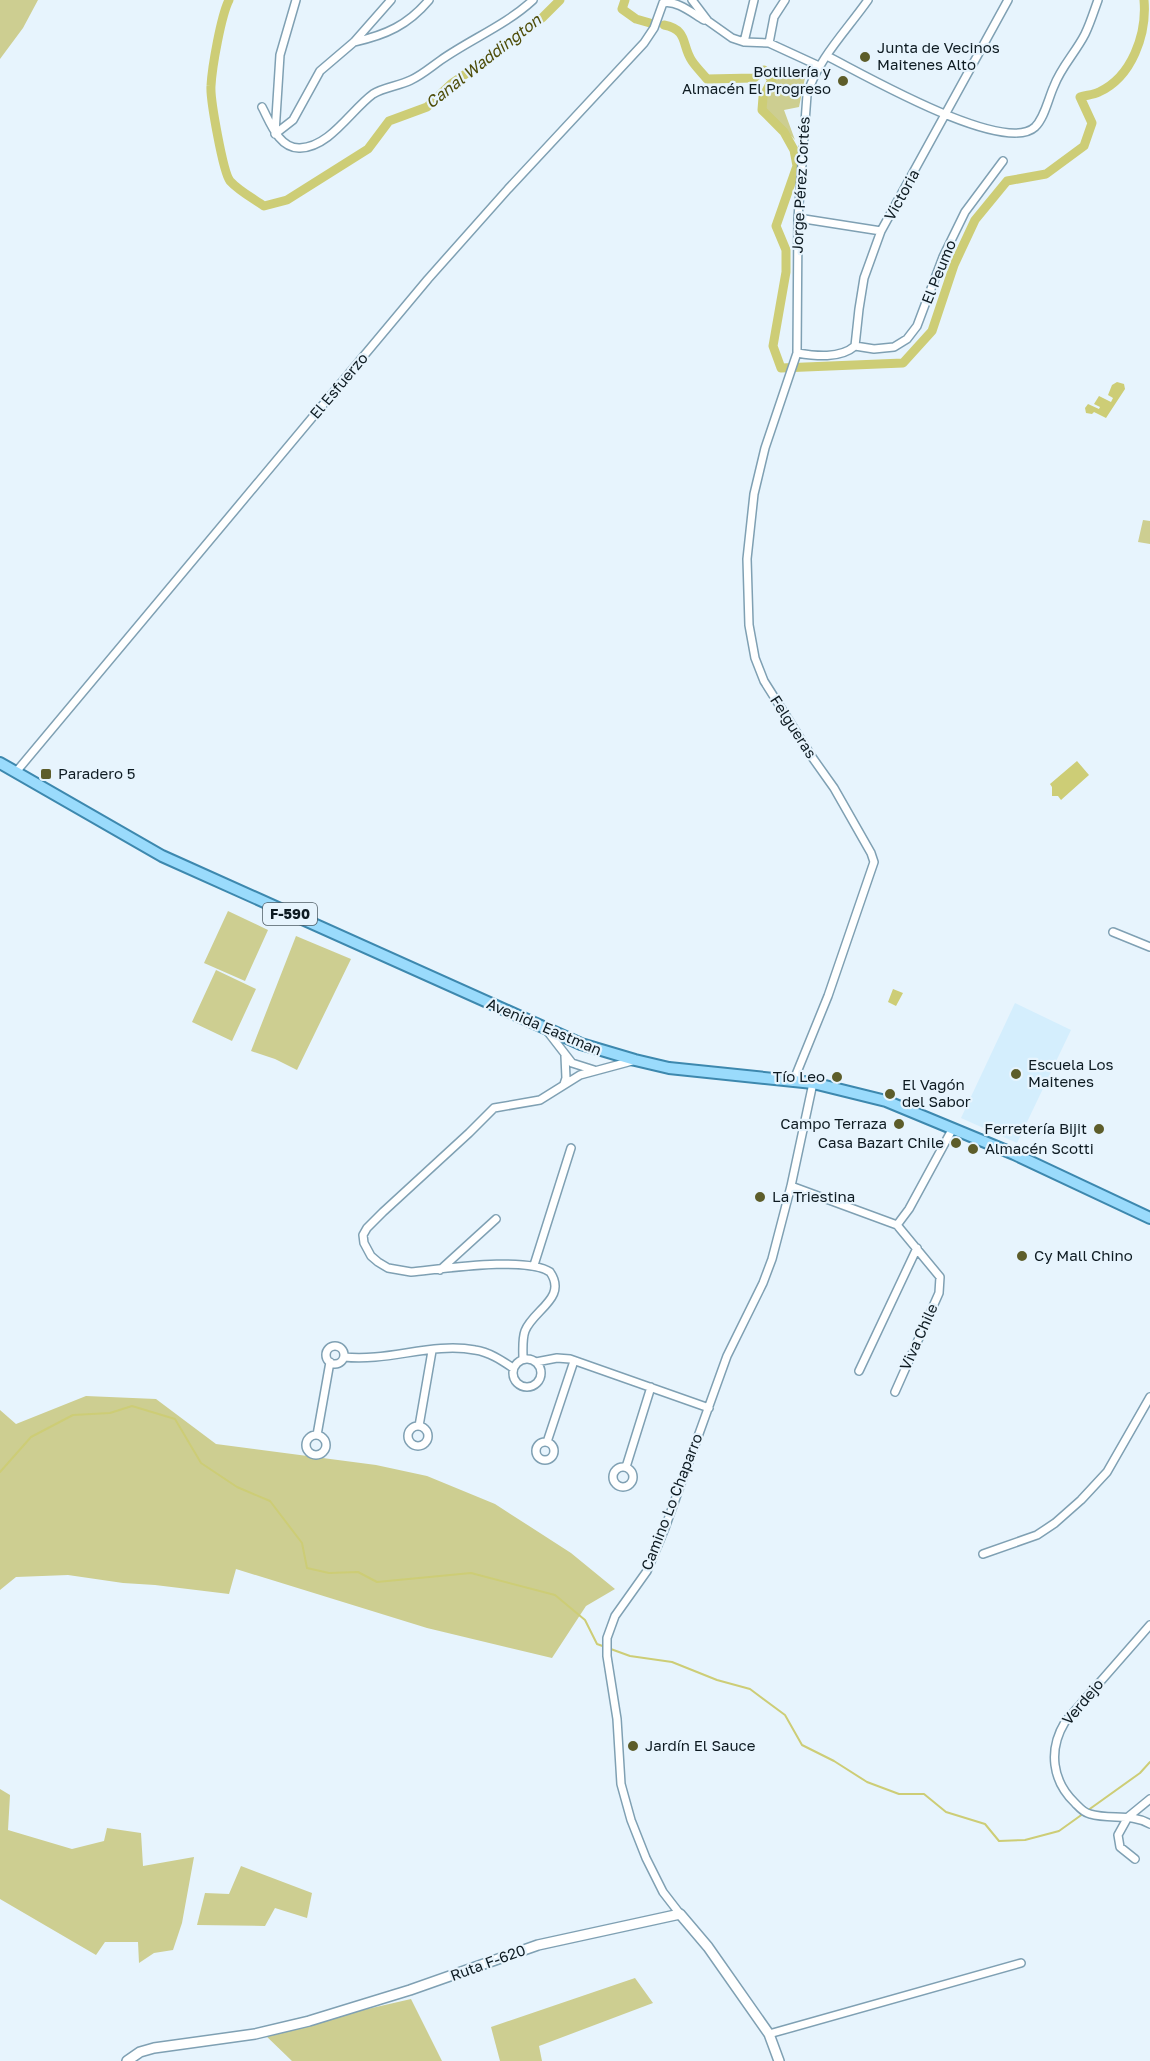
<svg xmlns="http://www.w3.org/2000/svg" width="1150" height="2061" font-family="'Golos Text',sans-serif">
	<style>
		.built { fill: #d4eefd }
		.green { fill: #cdce91 }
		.water { fill: #cdcd76 }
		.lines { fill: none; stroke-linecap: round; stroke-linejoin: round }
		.stream { stroke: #cdcd76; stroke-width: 2 }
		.canal { stroke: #cdcd76; stroke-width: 9 }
		.minor-casing { stroke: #7fa0b3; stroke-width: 10 }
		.tertiary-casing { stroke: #7fa0b3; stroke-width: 12 }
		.primary-casing { stroke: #3d88ae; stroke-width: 14 }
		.minor { stroke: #fff; stroke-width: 7 }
		.tertiary { stroke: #fff; stroke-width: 9 }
		.primary { stroke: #9adbfc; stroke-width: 10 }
		.poi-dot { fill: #5d5d2a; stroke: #e7f4fd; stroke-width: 2 }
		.labels { text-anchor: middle; stroke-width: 4.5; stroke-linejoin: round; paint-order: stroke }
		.shield { fill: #e7f4fd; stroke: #4f5c64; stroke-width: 1.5 }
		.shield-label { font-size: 14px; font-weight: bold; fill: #0e1b22 }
		.poi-label { font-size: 15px; fill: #0e1b22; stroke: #e7f4fd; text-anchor: start }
		.street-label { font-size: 15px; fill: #0e1b22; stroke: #e7f4fd }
		.water-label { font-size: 16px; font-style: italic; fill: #4e4d09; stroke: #e7f4fd }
	</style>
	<rect width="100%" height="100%" fill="#e7f4fd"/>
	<path class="built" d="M1015,1003L1071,1030L1017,1143L961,1118Z"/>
	<path class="green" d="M0,0H38L23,28L0,59Z
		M806,73L799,107L784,110L795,140L765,109L766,97L777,74Z
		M1143,520L1150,521V544L1138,542Z
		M228,911L268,930L245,981L204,963Z
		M296,936L351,959L297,1070L275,1059L251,1051Z
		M216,970L256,989L232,1041L192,1022Z
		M86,1396L156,1399L216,1444L376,1465L427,1476L495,1504L571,1553L615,1589L586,1606L552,1658L427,1628L236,1569L229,1594L155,1585L123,1583L68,1575L16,1577L0,1590V1410L16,1424Z
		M0,1789L10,1795L8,1830L72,1849L104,1841L107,1828L141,1833L143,1866L194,1857L182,1923L173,1950L154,1953L139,1963L138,1942H105L96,1955L0,1899Z
		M241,1866L312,1893L307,1918L275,1908L265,1926L197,1925L205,1893L229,1894Z
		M635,1978L653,2003L539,2046L542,2061H500L491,2027Z
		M411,1999L442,2061H292L263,2033Z"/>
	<path class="water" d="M1117,382L1124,384L1125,389L1106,418L1094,412L1092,414L1086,413L1085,408L1088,404L1099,409L1100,407L1094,404L1099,396L1111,402L1113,398L1108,395L1112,385Z
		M1077,761L1089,775L1061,800L1058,796H1052V787L1050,784Z
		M893,989L903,993L896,1006L888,1002Z"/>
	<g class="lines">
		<path class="stream" d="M0,1472L31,1437L73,1415L110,1413L132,1406L175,1419L201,1463L237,1487L270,1501L302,1543L307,1568L329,1573L358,1572L377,1582L471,1573L555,1595L585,1620L597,1644L630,1656L672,1662L717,1680L750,1689L785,1715L802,1745L834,1761L867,1782L899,1794H924L946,1812L985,1824L999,1841L1025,1840L1059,1831L1140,1773L1150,1762"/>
		<path class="canal" d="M229,0C221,16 212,67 211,86C210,99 223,172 230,181C239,191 254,199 264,206L287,200L368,149L389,121L427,107L451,84L505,47L542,18L560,0
			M625,0L622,9L636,19L650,23
			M664,25C689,30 681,45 692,61C696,67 702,73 707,79L754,78L764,70L772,80L763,97L762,110L784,132L794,150L797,166L776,226L786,250V272L773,346L781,368L903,363L932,331L954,265L975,220L1007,181L1046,174L1084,146L1092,123L1080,97C1086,95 1093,95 1099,92C1132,77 1147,34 1144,0"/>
		<g class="minor-casing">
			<path id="minor" d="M692,0L708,21L732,38L744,42L769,43L819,66
				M663,3C677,0 692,13 704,20
				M354,42C386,35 408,25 429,0
				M744,42L754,0
				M769,43L774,17L785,0
				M827,56C861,73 1004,156 1035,127C1045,117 1048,99 1054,86C1061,67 1076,52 1085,34C1090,24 1094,11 1098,0
				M262,107C270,122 279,149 300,148C330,147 351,110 373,94C384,87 399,86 411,80C422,75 431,67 441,60C471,39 506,25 533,0
				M275,133L280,55L296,0
				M275,134L293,120L320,71L354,42L391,0
				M798,218L881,231
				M855,346L874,349L894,347L907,339L917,326L943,257L965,212L1003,161
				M797,353C815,356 840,359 855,346L859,309L864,278L881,231L1008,0
				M16,772L428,279L508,189L644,43L654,28L663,3
				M1113,932L1150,947
				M548,1032L572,1063L594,1070
				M793,1082L828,996L874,862L871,853L834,788L812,757L764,681L755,658L749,625L747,559L754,494L765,448L797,353L798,218L807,95C817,60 847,30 868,0
				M564,1084L566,1078L565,1056
				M791,1186L897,1225L940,1277L939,1293L895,1392
				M897,1225L909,1209L953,1128
				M534,1265L571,1148
				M440,1270L496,1219
				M326 1355a9 9 0 1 1 18 0a9 9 0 1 1-18 0Z
				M344,1357C388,1362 432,1342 475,1350C489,1352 501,1360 513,1368
				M513 1373a14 14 0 1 1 28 0a14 14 0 1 1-28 0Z
				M523,1359C523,1350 522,1339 525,1331C533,1310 568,1298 550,1272C526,1256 443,1269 411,1272L388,1268L378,1262L371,1256L364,1243L363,1235L367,1228L383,1212L469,1133L494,1108L540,1100L580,1075L632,1061
				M536,1362L557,1358L570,1359L709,1408
				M859,1371L917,1248
				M419,1426L432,1351
				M408 1436a10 10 0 1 1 20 0a10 10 0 1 1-20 0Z
				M306 1445a10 10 0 1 1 20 0a10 10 0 1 1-20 0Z
				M317,1435L330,1362
				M547,1442L574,1361
				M536 1451a9 9 0 1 1 18 0a9 9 0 1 1-18 0Z
				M613 1477a10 10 0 1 1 20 0a10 10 0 1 1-20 0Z
				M626,1467L651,1387
				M983,1554L1037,1535L1055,1523L1081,1500L1107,1472L1150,1397
				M1150,1625L1065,1722C1048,1750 1052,1781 1075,1803C1080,1808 1084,1813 1090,1814C1110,1820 1132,1813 1150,1824
				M1135,1859L1120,1847L1118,1835L1128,1817L1150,1799
				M680,1914L663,1892L646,1858L631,1820L621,1784L617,1719L607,1656V1638L615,1616L647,1571L665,1528L727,1356L763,1283L772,1259L791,1186L813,1083
				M769,2034L1021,1963"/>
		</g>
		<g class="tertiary-casing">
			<path id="tertiary" d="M127,2061L140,2052L154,2048L255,2034L309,2021L410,1990L538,1945L680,1914L708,1947L769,2034L779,2061"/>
		</g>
		<g class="primary-casing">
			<path id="primary" d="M0,763L162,856L581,1044L635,1060L669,1068L813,1083L886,1101L1014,1154L1150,1218"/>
		</g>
		<use href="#minor" class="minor"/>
		<use href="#tertiary" class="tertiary"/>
		<use href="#primary" class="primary"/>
	</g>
	<g class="poi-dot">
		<circle cx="865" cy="57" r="6"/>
		<circle cx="843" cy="81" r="6"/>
		<rect x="40" y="768" width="12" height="12" rx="3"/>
		<circle cx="1016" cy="1074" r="6"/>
		<circle cx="837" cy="1077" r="6"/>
		<circle cx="890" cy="1094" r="6"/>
		<circle cx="899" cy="1124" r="6"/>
		<circle cx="1099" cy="1129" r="6"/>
		<circle cx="956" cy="1143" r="6"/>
		<circle cx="973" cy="1149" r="6"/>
		<circle cx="760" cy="1197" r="6"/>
		<circle cx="1022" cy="1256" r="6"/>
		<circle cx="633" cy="1746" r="6"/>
	</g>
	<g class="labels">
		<rect class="shield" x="263" y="903" width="54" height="22" rx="4.5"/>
		<g class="shield-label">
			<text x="290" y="919">F-590</text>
		</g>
		<g class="poi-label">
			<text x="877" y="53">Junta de Vecinos<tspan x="877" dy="17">Maitenes Alto</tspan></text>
			<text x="831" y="77" text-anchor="end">Botillería y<tspan x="831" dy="17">Almacén El Progreso</tspan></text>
			<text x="58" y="779">Paradero 5</text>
			<text x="1028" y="1070">Escuela Los<tspan x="1028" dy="17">Maitenes</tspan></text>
			<text x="825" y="1082" text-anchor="end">Tío Leo</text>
			<text x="902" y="1090">El Vagón<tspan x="902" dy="17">del Sabor</tspan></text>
			<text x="887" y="1129" text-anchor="end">Campo Terraza</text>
			<text x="1087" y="1134" text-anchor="end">Ferretería Bijit</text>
			<text x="944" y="1148" text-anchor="end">Casa Bazart Chile</text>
			<text x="985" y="1154">Almacén Scotti</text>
			<text x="772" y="1202">La Triestina</text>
			<text x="1034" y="1261">Cy Mall Chino</text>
			<text x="645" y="1751">Jardín El Sauce</text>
		</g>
		<g class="street-label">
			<text transform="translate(801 185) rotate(-87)" y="5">Jorge Pérez Cortés</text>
			<text transform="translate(902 195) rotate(-61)" y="5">Victoria</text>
			<text transform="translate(939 272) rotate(-68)" y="5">El Peumo</text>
			<text transform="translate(339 386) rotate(-50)" y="5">El Esfuerzo</text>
			<text transform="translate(793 727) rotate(57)" y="5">Felgueras</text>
			<text transform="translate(544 1027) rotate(23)" y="5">Avenida Eastman</text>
			<text transform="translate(919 1337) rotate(-66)" y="5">Viva Chile</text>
			<text transform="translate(672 1502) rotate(-69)" y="5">Camino Lo Chaparro</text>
			<text transform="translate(1083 1702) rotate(-50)" y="5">Verdejo</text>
			<text transform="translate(488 1963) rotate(-20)" y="5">Ruta F-620</text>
		</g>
		<g class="water-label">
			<text transform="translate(483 61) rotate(-38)" y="6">Canal Waddington</text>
		</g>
	</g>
</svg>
